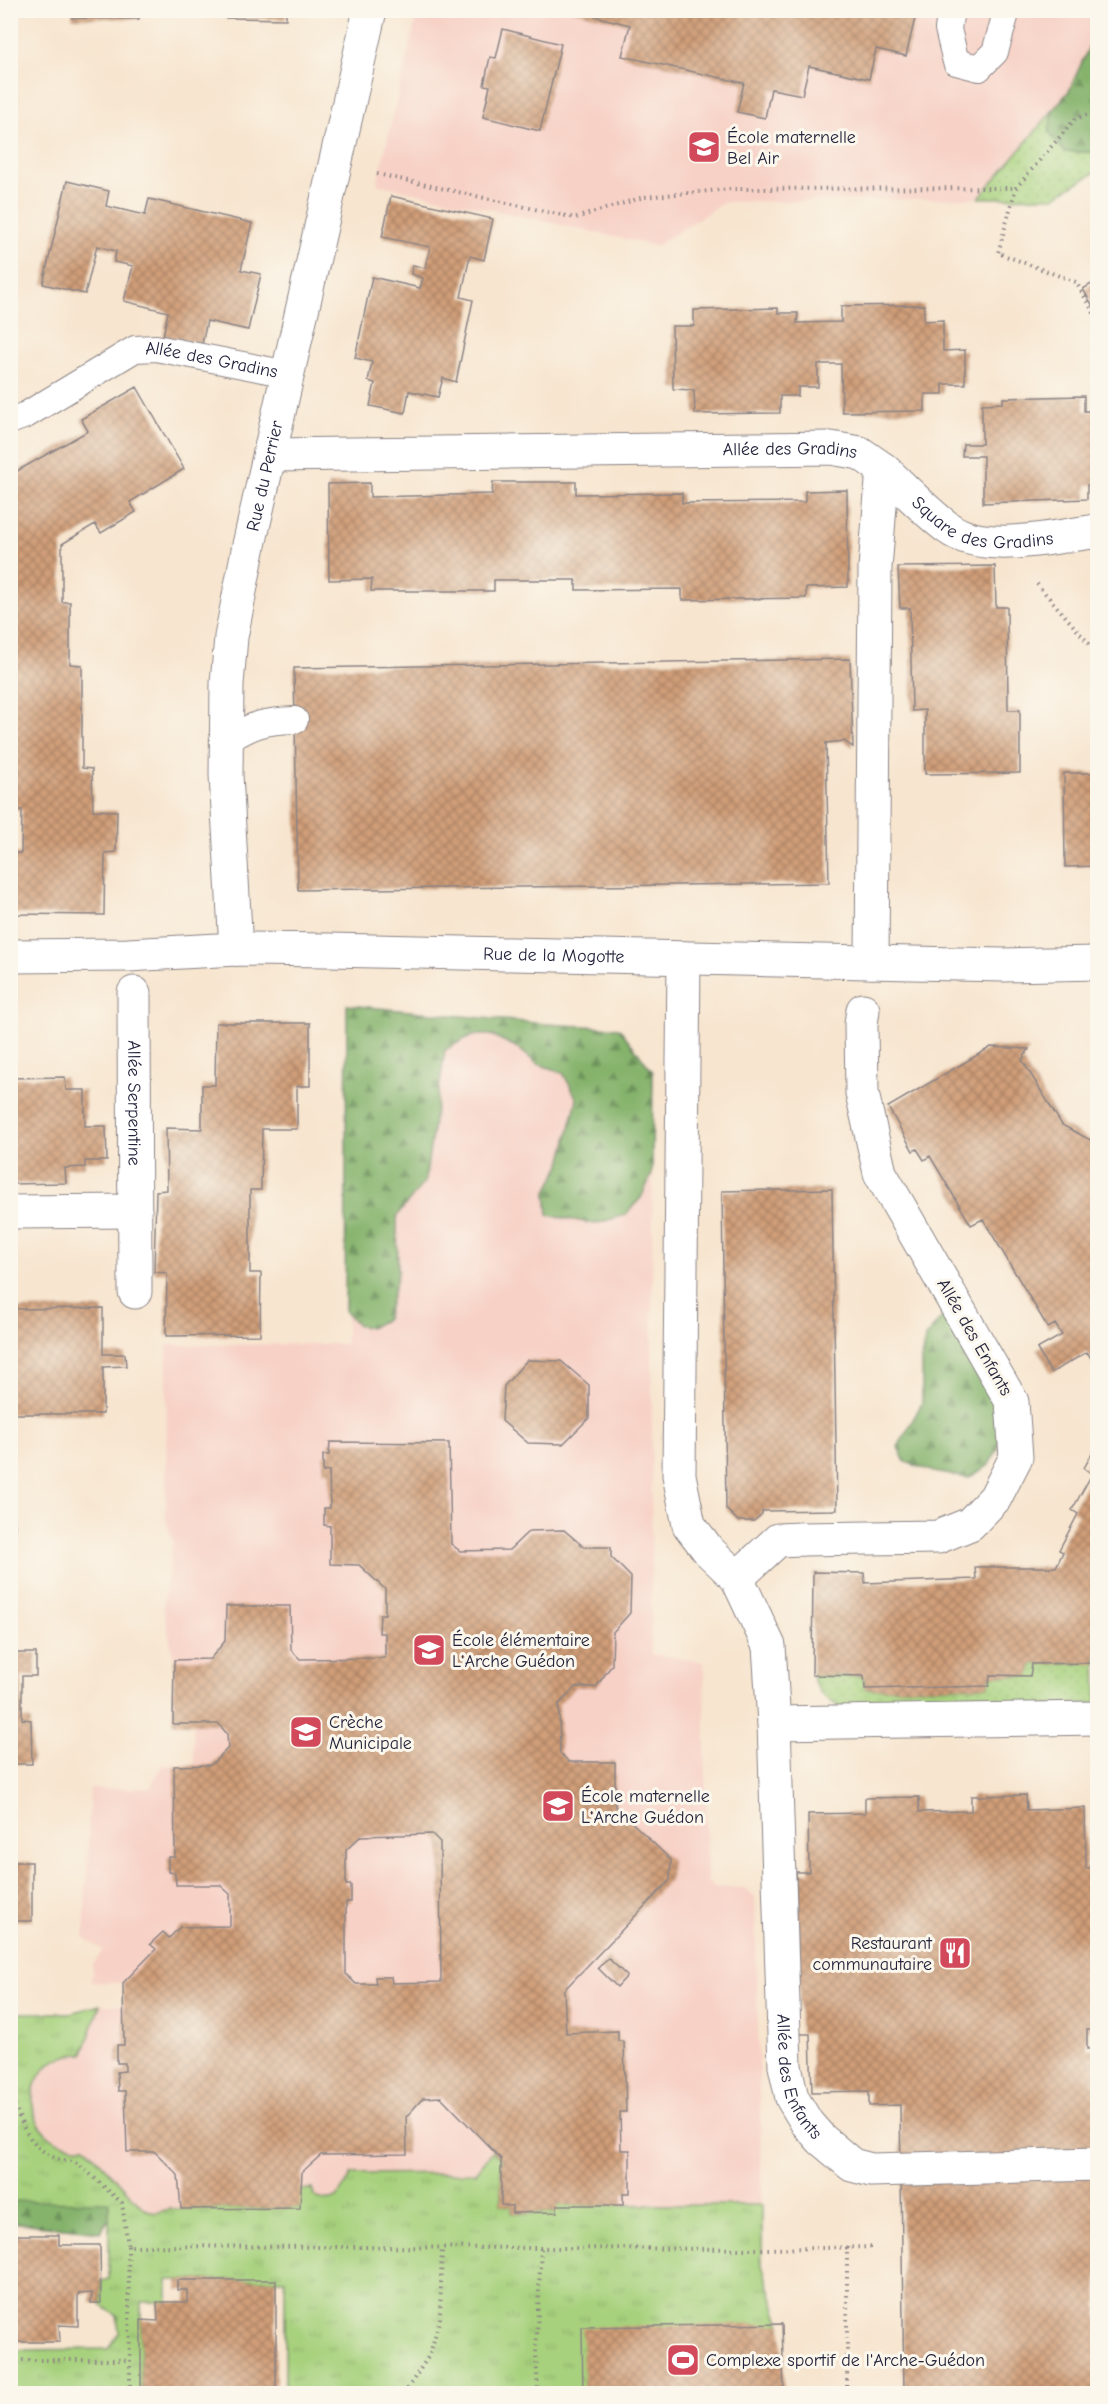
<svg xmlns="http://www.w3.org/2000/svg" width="1108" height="2404" font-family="'Comic Neue',sans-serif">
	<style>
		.built { fill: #f7d1c6 }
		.grass { fill: url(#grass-dots); stroke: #647a5c; stroke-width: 1.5 }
		.forest { fill: url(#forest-firs); stroke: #546a54; stroke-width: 1.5 }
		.park { fill: url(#park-tufts); stroke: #647a5c; stroke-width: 1.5 }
		.building { fill: url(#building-cross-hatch); fill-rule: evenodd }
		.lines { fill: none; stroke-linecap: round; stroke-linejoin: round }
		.service-casing { stroke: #8c8485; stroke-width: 28 }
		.pedestrian-casing { stroke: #8c8485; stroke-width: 35 }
		.minor-casing { stroke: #8c8485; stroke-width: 35 }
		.path { stroke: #8c8485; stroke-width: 4; stroke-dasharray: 1.5 4.5; stroke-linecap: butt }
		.service { stroke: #fff; stroke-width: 26 }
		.pedestrian { stroke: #fff; stroke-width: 33 }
		.minor { stroke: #fff; stroke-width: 33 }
		.labels { text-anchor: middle; stroke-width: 6; stroke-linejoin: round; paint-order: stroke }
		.poi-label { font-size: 18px; fill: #22223b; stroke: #fbf7ec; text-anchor: start }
		.street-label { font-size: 18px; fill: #22223b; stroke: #fbf7ec }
	</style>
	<defs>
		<pattern id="grass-dots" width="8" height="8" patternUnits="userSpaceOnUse" patternTransform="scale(1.5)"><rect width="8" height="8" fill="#a7d17d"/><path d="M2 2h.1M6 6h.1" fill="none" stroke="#8fb36d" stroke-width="1.8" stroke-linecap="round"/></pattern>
		<pattern id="forest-firs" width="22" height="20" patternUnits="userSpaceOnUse" patternTransform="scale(1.5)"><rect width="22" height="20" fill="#85b36c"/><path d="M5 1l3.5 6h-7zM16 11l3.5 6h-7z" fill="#6c915a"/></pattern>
		<pattern id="park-tufts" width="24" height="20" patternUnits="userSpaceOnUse" patternTransform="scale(1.5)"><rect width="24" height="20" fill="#a7d17d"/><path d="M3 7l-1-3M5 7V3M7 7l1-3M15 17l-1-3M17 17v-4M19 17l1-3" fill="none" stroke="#8fb36d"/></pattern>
		<pattern id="building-cross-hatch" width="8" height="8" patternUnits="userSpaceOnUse" patternTransform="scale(1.5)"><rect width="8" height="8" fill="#d09e78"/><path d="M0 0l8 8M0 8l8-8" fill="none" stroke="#a88064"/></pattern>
	</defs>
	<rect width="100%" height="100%" fill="#fbf7ec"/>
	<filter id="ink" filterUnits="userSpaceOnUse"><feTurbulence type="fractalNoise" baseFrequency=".0167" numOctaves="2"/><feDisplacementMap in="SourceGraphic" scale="12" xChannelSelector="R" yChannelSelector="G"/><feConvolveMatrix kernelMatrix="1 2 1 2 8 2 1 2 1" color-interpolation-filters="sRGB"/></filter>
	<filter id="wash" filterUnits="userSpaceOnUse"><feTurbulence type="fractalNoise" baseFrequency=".008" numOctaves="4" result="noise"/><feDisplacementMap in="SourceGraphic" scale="24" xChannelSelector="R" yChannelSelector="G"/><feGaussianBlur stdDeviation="1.35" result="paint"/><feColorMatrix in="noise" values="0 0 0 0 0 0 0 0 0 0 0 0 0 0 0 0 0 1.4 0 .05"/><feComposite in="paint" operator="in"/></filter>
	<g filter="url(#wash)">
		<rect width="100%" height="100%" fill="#f7e5cf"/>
		<path class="built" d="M418,11H1097V29L1069,91L979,198L724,202L656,246L377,184Z
			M347,1005L546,1024L619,1028L653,1072L651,1654L704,1662L707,1881L714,1887L745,1888L755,1897L762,2205H557V2212L512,2213L501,2205L500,2160L475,2173L352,2174L337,2198L320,2199L313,2193L300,2208L169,2209L156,2213L144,2209L85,2146H72L55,2140L49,2136L35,2118L32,2097L35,2084L41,2073L60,2058L83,2054L100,2005H124L123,1983L91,1982L93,1965L103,1950L84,1938L90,1789L150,1788L163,1765H194L193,1724H173L174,1660L163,1607L173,1542L166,1520L167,1345L346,1344Z"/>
		<path class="grass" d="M1097,29V171L1054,197L979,198L1069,91Z
			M1096,1651L1097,1704L847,1712C833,1703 814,1693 812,1675L864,1676L865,1689L989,1686L990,1675L1030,1676L1032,1664L1094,1663Z"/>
		<path class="forest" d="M1097,29V152H1065L1049,132L1053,110L1069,91Z
			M347,1005L546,1024L619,1028L653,1072L652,1174L641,1198L625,1215L595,1224L548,1215L546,1193L561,1164L577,1099L563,1073L536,1063L518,1048L491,1035H472L445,1050L425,1181L397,1216L398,1274L386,1319L370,1328L358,1325L345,1312Z
			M945,1313L1004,1414L998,1449L988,1466L968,1478L934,1472L905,1462L898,1447L922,1403V1355L925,1338Z
			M11,2145L109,2202V2219L100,2232L11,2222Z"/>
		<path class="park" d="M100,2005L83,2054C14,2054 17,2150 85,2146L144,2209L156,2213L169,2209L299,2208V2190L312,2189C315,2202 326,2200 337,2198L352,2174L475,2173L493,2151L501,2159V2205L512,2206V2213L556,2212L557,2205H762V2265L781,2325L585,2393H285V2280H168V2302H141V2393H11L10,2350L108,2349L119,2333L117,2316L101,2305V2281L109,2279V2202L11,2201V2013H70Z"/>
		<g id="blocks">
			<path class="building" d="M72,10H139V19L72,18Z
				M227,10H286V19L226,18Z
				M570,10H917L906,56L876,49L869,79L809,66L802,95L771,89L765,118L737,112L744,83L622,56L630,25Z
				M503,29L561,44L540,131L483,117L490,86L484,85L490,57L496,58Z
				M67,181L109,191L106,206L145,215L149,199L252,223L241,270L261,274L248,330L207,321L202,344L163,336L168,312L124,301L133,266L114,262L116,251L97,246L85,294L43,284Z
				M391,196L493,219L484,260L470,256L461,297L473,300L456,382L443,378L438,397L409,391L405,413L370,406L375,383L368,381L372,362L355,358L372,277L420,288L423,278L411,274L413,265L425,268L430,247L382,237Z
				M10,212H13V248H10Z
				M1098,280V315L1083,289Z
				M924,305V321L943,320V351L965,350V384H943V394H925V411L842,412L841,364H818V387H798V396H780V413L695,414L694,390L673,389L672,326H694V310L778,308V313H798L797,323L841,322V306Z
				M137,387L184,469L130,502L136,512L101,533L95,524L62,544V602H70V664L82,665V768L92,769L93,810L117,811L116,852L105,853L104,915L10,914V853H21L22,810H10V475L88,431L81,419Z
				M1084,396V411H1098V485H1087V499L983,503V456H962L963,444H982V404L1003,403V398Z
				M493,482H576V494L682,493V503L805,502V491L847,490L848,587L806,588V598L682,600V589L576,590V580H494V591H371L372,579L329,580L328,484L370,483V497L492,494Z
				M995,566L996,607H1007L1008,710H1020V773L925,774V710L912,711L910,608H900L898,567Z
				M850,659L853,747L844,741L826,743L829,883L298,890L294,668Z
				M1064,773H1098V866L1065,867Z
				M216,1023H310V1086H297V1129H262L261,1190H250V1273H261L260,1335L166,1336L167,1273L154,1272L156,1191L167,1190L166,1128L202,1129V1085H215Z
				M991,1047L1029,1049L1022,1060L1062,1125L1098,1144V1369L1087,1352L1051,1373L1037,1349L1062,1335L1055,1324L1048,1328L983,1219L971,1225L930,1156L924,1160L917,1149L913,1151L888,1107Z
				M65,1077L66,1090H85V1126H106L107,1161H85V1167L65,1168L66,1183L10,1184V1078Z
				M832,1189L837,1510L762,1511V1514L754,1521H738L726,1509L722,1191Z
				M103,1308V1354H125L126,1366L103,1367V1414H10V1309Z
				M527,1360L561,1361L589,1385V1418L563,1444L528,1443L502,1421L504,1386Z
				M330,1442L449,1443L451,1544L460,1551L509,1550L529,1531L564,1530L584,1547H611V1557L631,1577L630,1613L613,1632L612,1665L596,1687H576L559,1704L560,1753L569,1762H615V1806L671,1860L670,1880L564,1990L566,2033L618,2031V2041L624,2042L626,2112H620L621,2150H630V2193H623V2205H557V2212L512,2213V2206L501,2205V2159L441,2097L423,2098L406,2117L407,2154L321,2155L302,2172L300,2208L181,2209L178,2175L155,2152H127L125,2091H118L117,2072L125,2071V2063H117V2045H124L123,1983L156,1949L150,1944L163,1932L169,1938L180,1927L230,1926V1894L220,1885H176L175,1873L168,1872V1857H175L174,1766L211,1765L228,1748L227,1734L219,1724H173L174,1660L210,1659L225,1641L226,1606H290L291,1650L300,1659L385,1658V1633H379L380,1614H385V1589L359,1565L330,1564V1526L324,1525V1508H330L329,1471L323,1472V1455H329ZM432,1834L440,1842L441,1982L392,1983L391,1977H375L376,1984H356L346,1974V1902H351V1885H346V1850L361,1836Z
				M1098,1443V1651L1094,1663L1032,1664L1030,1676L990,1675L989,1686L865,1689L864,1676L812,1675L813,1572L864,1573L865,1583L976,1579L975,1567H1056L1063,1552L1059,1550L1078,1514L1072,1510L1092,1474L1084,1468Z
				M10,1511H14L15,1533H10Z
				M10,1653H36V1676H22V1719L31,1720L32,1764H10Z
				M1026,1795L1027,1810L1085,1808L1086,1868H1098V2030H1087V2049H1098V2394H904L900,2105L869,2106V2091L812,2092L810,2034H800L796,1872H809L808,1814L865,1813V1798L919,1797V1812L971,1811V1796Z
				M10,1862H32V1921H11Z
				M608,1958L627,1976L617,1987L598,1968Z
				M10,2235H59V2245H100L101,2303H91L92,2293L78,2294V2326L59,2325L60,2342H10Z
				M177,2280H276V2394H141V2320L158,2321L157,2302H187V2290H177Z
				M782,2324L784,2394H583L582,2327Z"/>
		</g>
	</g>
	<g filter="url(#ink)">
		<use href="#blocks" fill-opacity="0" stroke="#8c8485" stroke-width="1.5"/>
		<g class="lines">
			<g class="service-casing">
				<g id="service">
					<path d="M951,10L948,29L956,62L979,68L995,52L1007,10"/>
					<path id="s1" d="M10,421L26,415L135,349L156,348L288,374"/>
					<path d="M226,741C253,724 264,721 295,720"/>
				</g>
			</g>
			<g class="pedestrian-casing">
				<path id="pedestrian" d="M801,1539L938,1537L970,1524L995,1498L1016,1457L1012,1402L880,1173L862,1093L861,1024L863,1010"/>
			</g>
			<g class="minor-casing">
				<g id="minor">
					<path id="s2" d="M270,455L831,448L860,453L883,469L875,568L872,962"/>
					<path id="s3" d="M883,469C905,489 925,511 948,528C984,555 1056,536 1098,531"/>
					<path id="s4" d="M236,949L226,775L227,684L231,637L249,545L370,10"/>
					<path id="s5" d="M10,956L128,955L236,949L330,950L1003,965L1098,963"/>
					<path id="s6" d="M684,958L679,1475L689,1525L709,1551L737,1578L769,1646L774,1723L785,2066L792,2098L807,2123L821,2139L852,2165L871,2170L1098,2164"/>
					<path id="s7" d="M134,993L135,1292"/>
					<path d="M10,1212L135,1211"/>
					<path d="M737,1578L778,1540L801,1539"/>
					<path d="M774,1723L1098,1718"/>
				</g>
			</g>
			<path class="path" d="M1098,111L1075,119L1016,188L998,253L1076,282L1098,320
				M377,174L575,218L644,197L731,189L1016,188
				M1037,584L1098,654
				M10,2104H15C22,2129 33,2151 61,2160C65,2161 71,2161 75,2163C88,2170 109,2192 122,2203L128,2246L763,2249L872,2247
				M128,2246L130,2360
				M847,2247V2394
				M10,2360H130V2394
				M404,2394L430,2354L440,2318L442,2247
				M538,2394L536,2353L541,2248"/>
			<use href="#service" class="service"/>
			<use href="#pedestrian" class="pedestrian"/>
			<use href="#minor" class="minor"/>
		</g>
	</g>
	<defs>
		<g id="school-square" transform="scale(1.725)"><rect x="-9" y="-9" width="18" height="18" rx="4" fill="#d1495b" stroke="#fbf7ec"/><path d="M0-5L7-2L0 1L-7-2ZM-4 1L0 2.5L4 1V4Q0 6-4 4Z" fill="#fff"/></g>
		<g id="restaurant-square" transform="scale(1.725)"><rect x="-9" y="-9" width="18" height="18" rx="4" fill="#d1495b" stroke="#fbf7ec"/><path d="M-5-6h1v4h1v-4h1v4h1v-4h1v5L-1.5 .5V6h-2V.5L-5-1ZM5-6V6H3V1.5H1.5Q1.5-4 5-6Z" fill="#fff"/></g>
		<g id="stadium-square" transform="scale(1.725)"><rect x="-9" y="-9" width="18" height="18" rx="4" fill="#d1495b" stroke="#fbf7ec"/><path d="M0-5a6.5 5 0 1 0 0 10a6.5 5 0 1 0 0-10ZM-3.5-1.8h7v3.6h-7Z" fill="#fff"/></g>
	</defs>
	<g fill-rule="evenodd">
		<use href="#school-square" x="704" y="147"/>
		<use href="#school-square" x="429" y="1650"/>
		<use href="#school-square" x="306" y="1732"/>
		<use href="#school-square" x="558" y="1806"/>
		<use href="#restaurant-square" x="955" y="1953"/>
		<use href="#stadium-square" x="683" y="2360"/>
	</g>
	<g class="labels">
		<g class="poi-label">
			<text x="727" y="143">École maternelle<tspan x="727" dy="21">Bel Air</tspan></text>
			<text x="452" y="1646">École élémentaire<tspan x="452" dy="21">L'Arche Guédon</tspan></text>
			<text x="329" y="1728">Crèche<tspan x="329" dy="21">Municipale</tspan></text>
			<text x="581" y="1802">École maternelle<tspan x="581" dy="21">L'Arche Guédon</tspan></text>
			<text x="932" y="1949" text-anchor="end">Restaurant<tspan x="932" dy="21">communautaire</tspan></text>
			<text x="706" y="2366">Complexe sportif de l'Arche-Guédon</text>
		</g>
		<g class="street-label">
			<text dy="6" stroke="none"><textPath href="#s1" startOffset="222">Allée des Gradins</textPath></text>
			<text dy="6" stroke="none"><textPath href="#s2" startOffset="520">Allée des Gradins</textPath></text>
			<text dy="6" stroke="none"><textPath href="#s4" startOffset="477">Rue du Perrier</textPath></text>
			<text dy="6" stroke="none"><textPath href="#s3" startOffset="120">Square des Gradins</textPath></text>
			<text dy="6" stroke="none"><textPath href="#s5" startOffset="544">Rue de la Mogotte</textPath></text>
			<text dy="6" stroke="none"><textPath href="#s7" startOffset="110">Allée Serpentine</textPath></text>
			<text transform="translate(975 1337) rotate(60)" y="6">Allée des Enfants</text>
			<text dy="6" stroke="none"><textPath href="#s6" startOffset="1149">Allée des Enfants</textPath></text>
		</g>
	</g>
	<rect width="1108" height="2404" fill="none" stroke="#fbf7ec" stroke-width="36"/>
</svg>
